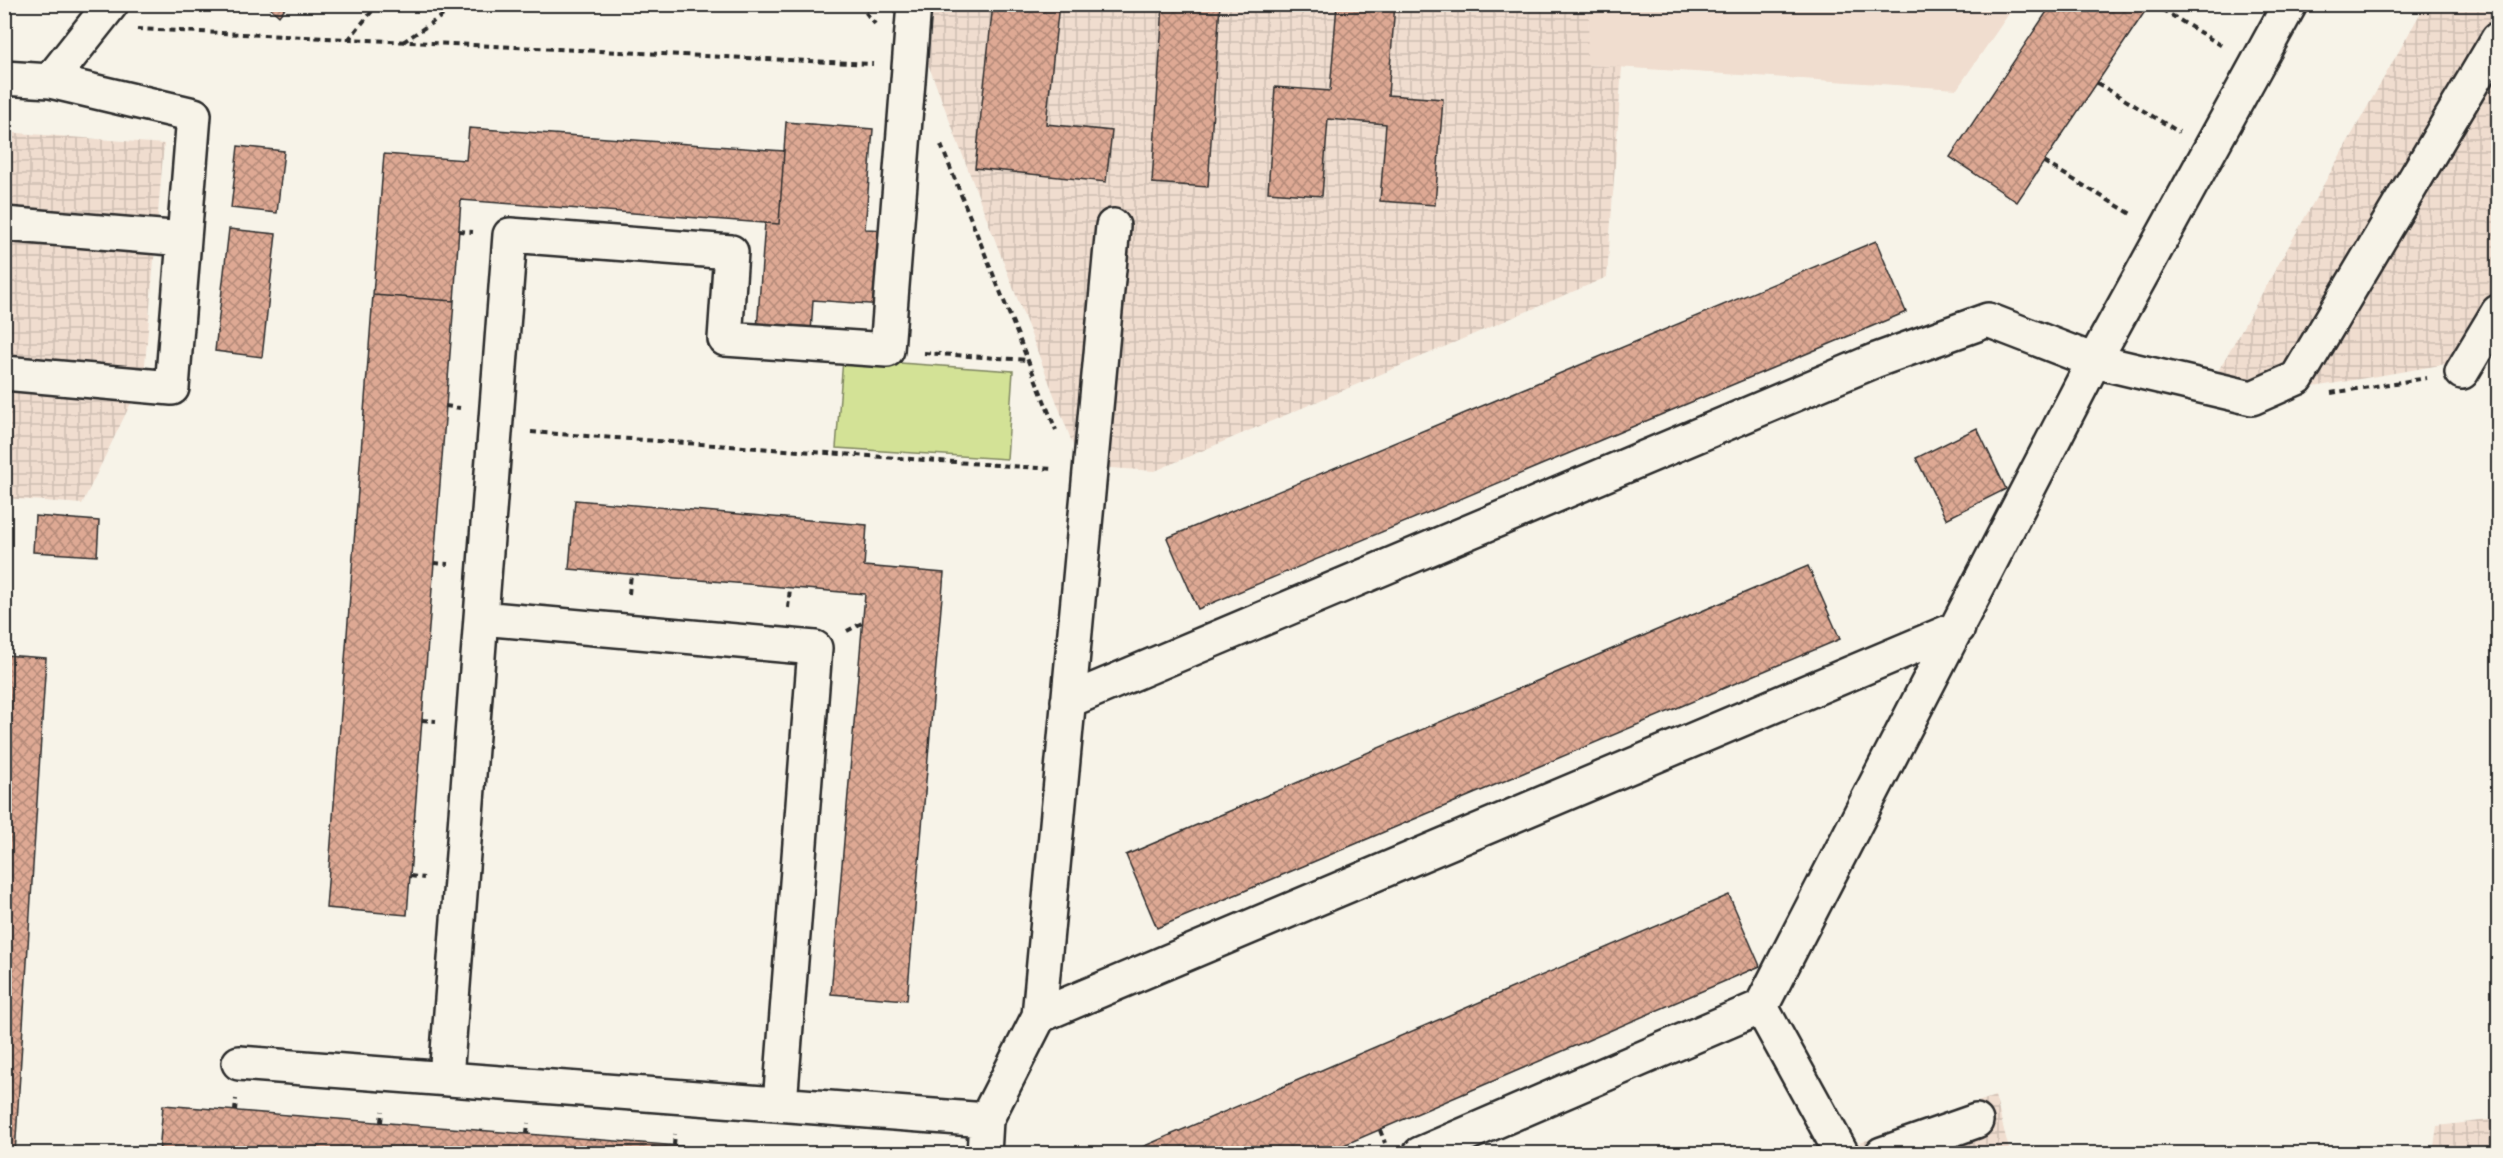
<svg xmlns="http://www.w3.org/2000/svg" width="2503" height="1158" font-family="Pangolin,sans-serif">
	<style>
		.built { fill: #f0ddcf }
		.industrial { fill: url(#industrial-grid) }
		.pitch { fill: #d3e296; stroke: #7f8660; stroke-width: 1.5 }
		.building { fill: url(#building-cross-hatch); stroke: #2b2b2b; stroke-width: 1.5 }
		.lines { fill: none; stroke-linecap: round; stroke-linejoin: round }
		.minor-casing { stroke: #2b2b2b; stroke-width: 38 }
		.path { stroke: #2b2b2b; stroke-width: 4; stroke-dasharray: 6 4.5; stroke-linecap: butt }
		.minor { stroke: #f7f3e8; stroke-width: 33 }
	</style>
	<defs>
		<pattern id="industrial-grid" width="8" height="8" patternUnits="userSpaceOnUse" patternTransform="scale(1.5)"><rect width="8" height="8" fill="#f0ddcf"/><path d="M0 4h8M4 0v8" fill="none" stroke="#cebeb2"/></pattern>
		<pattern id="building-cross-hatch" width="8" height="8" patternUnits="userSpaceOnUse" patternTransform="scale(1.5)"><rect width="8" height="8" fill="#dea994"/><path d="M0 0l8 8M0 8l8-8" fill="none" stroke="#b48a79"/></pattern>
	</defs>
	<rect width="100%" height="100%" fill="#f7f3e8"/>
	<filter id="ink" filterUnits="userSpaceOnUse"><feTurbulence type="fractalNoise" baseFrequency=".0167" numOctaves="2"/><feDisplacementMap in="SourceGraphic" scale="12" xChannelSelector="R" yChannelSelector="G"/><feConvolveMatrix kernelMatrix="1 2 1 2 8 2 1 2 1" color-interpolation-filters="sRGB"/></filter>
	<g filter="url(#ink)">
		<path class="built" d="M1590,5H2015L1957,89L1585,65Z"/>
		<path class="industrial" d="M933,5H1590L1586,65L1622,67L1607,277L1155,471L1081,466L928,64Z
			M2425,5H2498V355L2285,392L2213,380Z
			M4,132L164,144L144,376L82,504L5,498Z
			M1995,1096L2010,1153L1827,1154Z
			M2498,1119V1153H2433L2437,1126Z"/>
		<path class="pitch" d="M843,359L1013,371L1007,459L836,448Z"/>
		<path class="building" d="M266,4H288L279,16Z
			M993,4H1059L1046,124L1112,131L1106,182L975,168Z
			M1163,4H1220L1208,187L1152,183Z
			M1337,4H1395L1388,95L1443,99L1435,205L1380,201L1386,124L1328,119L1322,196L1268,192L1275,87L1330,91Z
			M2052,4H2150L2017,202L1950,157Z
			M786,122L873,129L865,229L888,230L883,305L813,300L811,333L757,329L765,223L779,224Z
			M469,128L784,151L779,224L461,200L454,301L373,295L384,154L466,160Z
			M238,146L284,151L277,213L231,208Z
			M229,229L276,234L262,357L215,351Z
			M1876,241L1906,312L1198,609L1167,538Z
			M373,295L454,301L407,915L326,908Z
			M1977,428L2006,489L1946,519L1916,458Z
			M575,500L867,525L864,566L944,573L907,1000L831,994L865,594L569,569Z
			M35,516L99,521L97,556L33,552Z
			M1808,566L1840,639L1157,928L1126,855Z
			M4,655L46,658L15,1154H4Z
			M1729,895L1760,966L1549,1057L1323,1154H1126Z
			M163,1105L527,1134L780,1154H159Z"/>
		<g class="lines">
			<g class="minor-casing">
				<path id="minor" d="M4,78L50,81L194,115L172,388L4,373
					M50,81L111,4
					M4,224L184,239
					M2462,372L2498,312
					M481,618L815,648L780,1104
					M1068,701L1874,361L1988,320L2094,361L2252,398L2297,378L2498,39
					M1761,1007L1842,1154
					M1039,1016L1958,628
					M239,1063L986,1120
					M446,1078L510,235L731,252L725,339L887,350L914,4
					M984,1154L986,1120L1039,1016L1113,226
					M1420,1154L1761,1007L2094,361L2290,4
					M1882,1154L1976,1121"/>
			</g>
			<path class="path" d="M859,4L875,24
				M2153,4L2224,47
				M137,29L873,64
				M348,40L378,4
				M403,42L460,4
				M2097,83L2179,132
				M941,145L1056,430
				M2044,162L2133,215
				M459,231L473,232
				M924,353L1028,360
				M2331,393L2427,378
				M445,406L460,408
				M531,432L1053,469
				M434,563L448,564
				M629,594L631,574
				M788,608L790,588
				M847,631L862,623
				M422,720L436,721
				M410,876L424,878
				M235,1111L236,1099
				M381,1122L382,1111
				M1380,1130L1385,1143
				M527,1134L528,1123
				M674,1145L675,1134"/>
			<use href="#minor" class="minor"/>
		</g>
	</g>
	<rect width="2503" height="1158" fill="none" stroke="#f7f3e8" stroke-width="24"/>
	<rect x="12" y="12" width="2479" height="1134" fill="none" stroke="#2b2b2b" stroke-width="2" filter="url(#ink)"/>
</svg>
